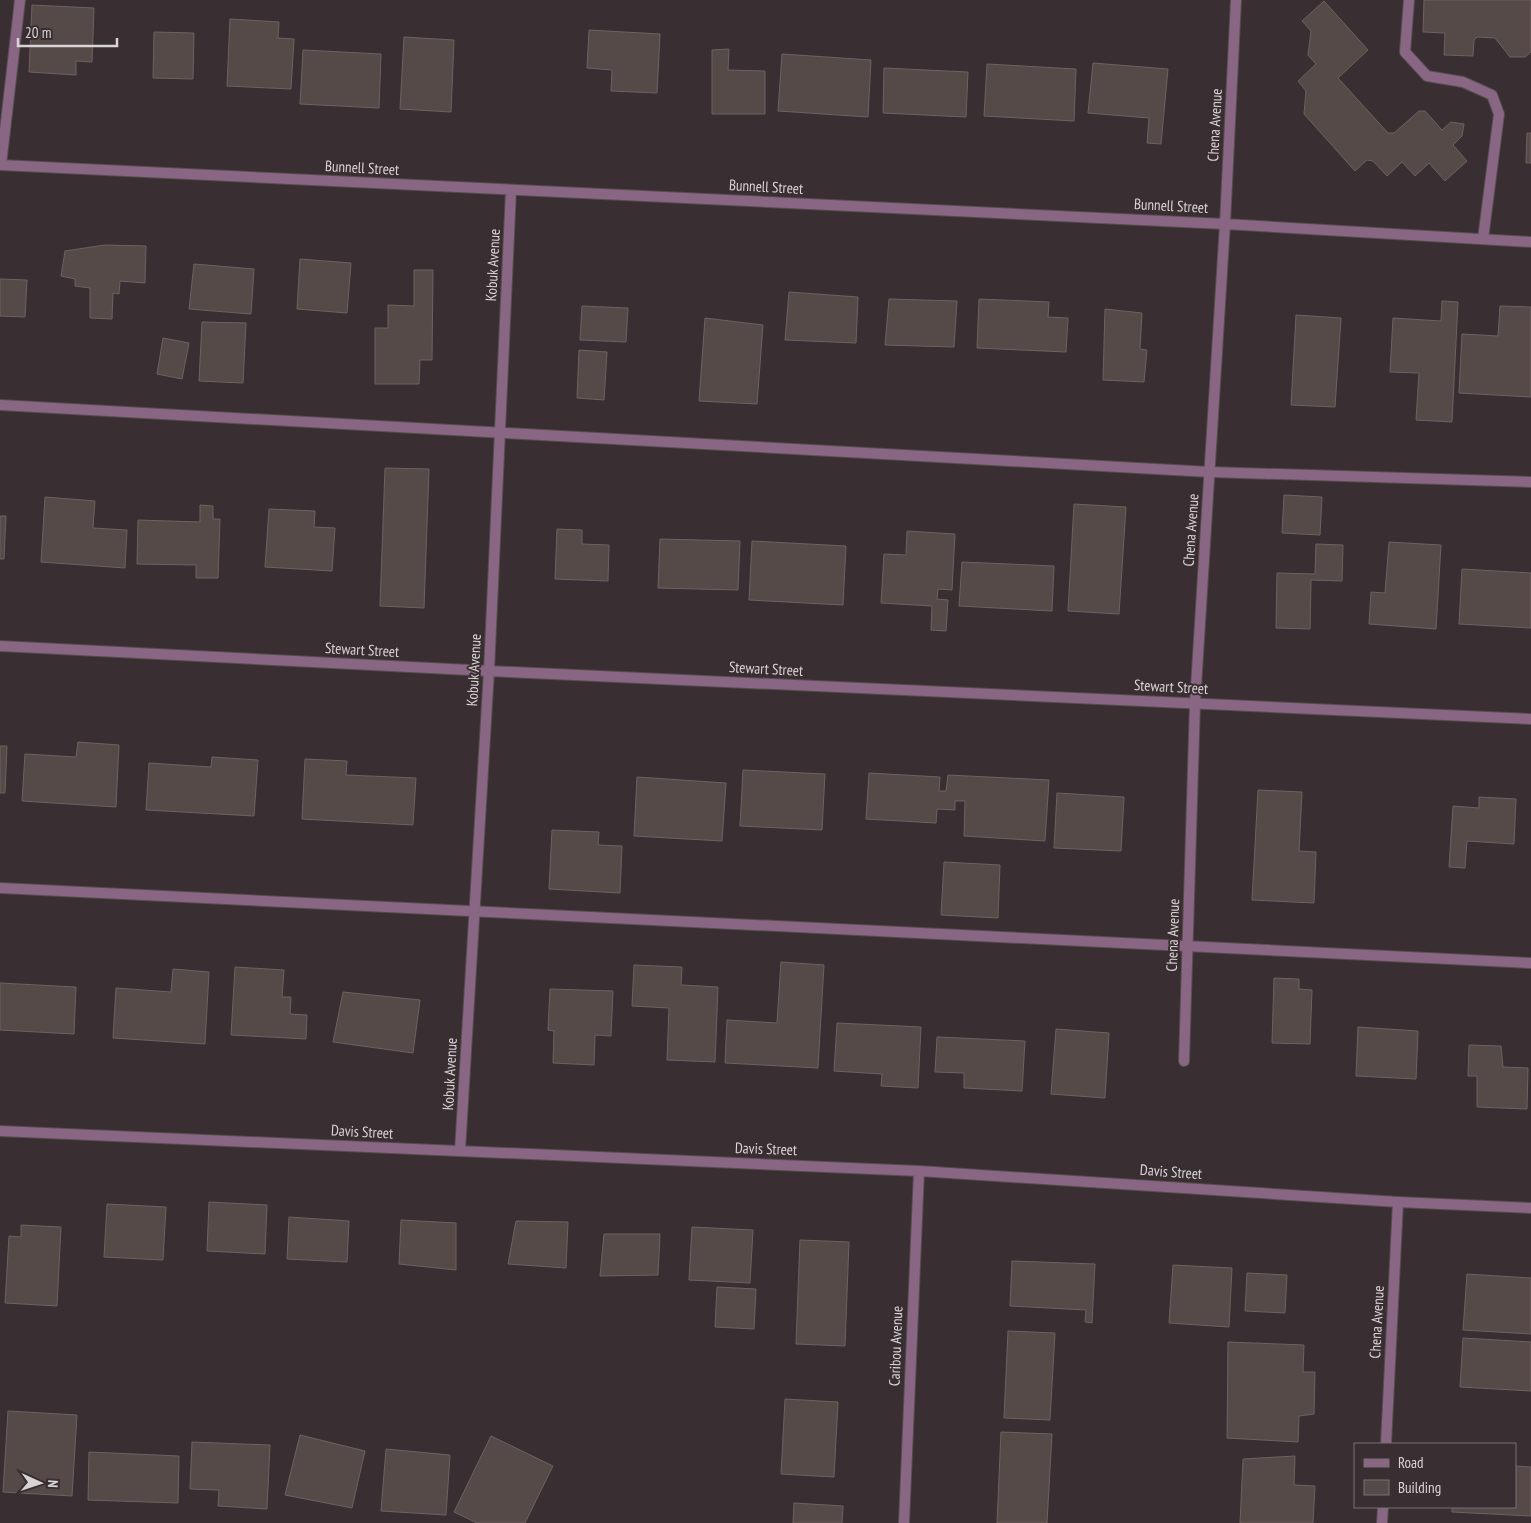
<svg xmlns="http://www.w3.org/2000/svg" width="1531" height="1523" font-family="'PT Sans Narrow',sans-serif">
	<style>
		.building { fill: #564a49; stroke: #6e6161 }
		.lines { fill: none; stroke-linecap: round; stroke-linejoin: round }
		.lane-casing { stroke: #564d4f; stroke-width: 12 }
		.street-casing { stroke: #564d4f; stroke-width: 12 }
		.lane { stroke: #896684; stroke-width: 10 }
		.street { stroke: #896684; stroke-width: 10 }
		.labels { text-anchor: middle; stroke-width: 4; stroke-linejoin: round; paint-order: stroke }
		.street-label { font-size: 15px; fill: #dad3d5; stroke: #392f32 }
	</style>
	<rect width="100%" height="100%" fill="#392f32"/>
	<path class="building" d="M1424,0H1531V52L1525,57H1510L1495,38L1477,37L1474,40L1473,56L1444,55L1445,33L1423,32Z
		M1324,1L1368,50L1338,78L1388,133H1394L1419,111H1425L1442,130L1451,122L1464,124L1462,136L1453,145L1467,161L1445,181L1429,163L1415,176L1402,162L1387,176L1373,161L1367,160L1355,171L1304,114L1306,91L1298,81L1316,64L1308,55L1311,31L1302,21Z
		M32,5L94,8L92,62L76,61V75L29,72Z
		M230,19L279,22L278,38L294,39L291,89L227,86Z
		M589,30L660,34L657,93L611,91L612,70L587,68Z
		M154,32L194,33L193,79L153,78Z
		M404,37L454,40L451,112L400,109Z
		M729,49L728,70L765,71V114H712V50Z
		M303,50L381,54L379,108L300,104Z
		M782,54L871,60L868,117L778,111Z
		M1093,63L1168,69L1161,144L1147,143L1149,118L1088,113Z
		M987,64L1076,69L1074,121L984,116Z
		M884,68L968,72L966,117L883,113Z
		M1527,133H1531V163H1526Z
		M105,245L146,246L145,283L120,281L119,294L113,293L112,319L90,318V288L75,286V279L61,276L65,251Z
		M300,259L351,263L347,313L297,309Z
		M194,264L254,269L251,314L189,309Z
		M414,270H433L432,360H420L419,384H375V328H388V305L414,306Z
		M0,279L27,280L25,317L0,316Z
		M789,292L858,297L856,343L785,340Z
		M889,299L957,301L954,347L885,345Z
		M979,299L1049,302L1048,317L1068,318L1066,352L977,348Z
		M1442,301L1458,302L1452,422L1416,420L1419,373L1390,372L1393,318L1441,321Z
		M582,306L628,308L626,342L580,340Z
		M1500,306L1531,307V397L1459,393L1462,334L1498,336Z
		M1105,309L1142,313L1140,349L1147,350L1144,382L1103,380Z
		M1296,315L1341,318L1335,407L1291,405Z
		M705,318L763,325L757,404L699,401Z
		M202,322L246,323L243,383L199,381Z
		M163,338L189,343L182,379L157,374Z
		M579,350L607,352L604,400L577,398Z
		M385,468L429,469L424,608L380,606Z
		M1284,495L1322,497L1320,535L1282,533Z
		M45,497L95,501L93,528L127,530L125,568L41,562Z
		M1074,504L1126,507L1119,614L1068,611Z
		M200,505L213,506V519H220L218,578H196V565L137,564L138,520L200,522Z
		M269,509L315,511L314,527L335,528L332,571L265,567Z
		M0,516H6L4,559H0Z
		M557,529L582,530V544L609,545L608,581L555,579Z
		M907,531L955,534L952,590L938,589L937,599L948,600L946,631L931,630L932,606L881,603L884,554L906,555Z
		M660,539L740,541L738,590L658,588Z
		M752,541L846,546L843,605L749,600Z
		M1389,542L1441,545L1436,629L1369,624L1371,592L1385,593Z
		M1316,544L1343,545L1342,581L1311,580L1310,629L1276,628L1277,573L1315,574Z
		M962,562L1054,566L1052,611L959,606Z
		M1462,569L1531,573V628L1459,624Z
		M78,742L119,745L116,807L22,801L25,754L76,757Z
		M0,746H7L5,793H0Z
		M212,757L258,760L254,816L146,810L149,763L211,767Z
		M305,759L347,761L346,775L416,778L413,825L302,819Z
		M743,770L825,774L822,830L740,826Z
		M869,773L940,777L939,791H946L948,775L1049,780L1045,841L964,836L965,801H955V810L937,809L936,823L866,819Z
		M637,777L726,783L722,841L634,836Z
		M1258,790L1302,792L1299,851L1316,852L1314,903L1252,900Z
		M1057,793L1124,797L1121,851L1054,848Z
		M1479,797L1516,799L1514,844L1467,841L1465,868L1449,867L1453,806L1479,808Z
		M552,830L599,832L598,845L622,846L620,893L549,889Z
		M944,862L1000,865L998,918L941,915Z
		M781,962L824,965L818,1068L725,1063L727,1020L777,1023Z
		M634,965L682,967L681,985L718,987L715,1062L667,1060L669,1008L632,1006Z
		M235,967L284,970L282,997H291L290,1014L307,1015L306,1039L231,1035Z
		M173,969L209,972L205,1044L113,1038L116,988L171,992Z
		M1274,978L1299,979V989L1312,990L1310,1044L1272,1043Z
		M0,983L76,987L74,1034L0,1030Z
		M550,989L613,991L611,1036L595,1035L594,1065L553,1063L554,1031L548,1030Z
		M343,992L420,1000L413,1053L333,1042Z
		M837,1023L921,1027L918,1088L881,1086L882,1074L834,1071Z
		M1358,1027L1418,1031L1416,1079L1356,1076Z
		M1056,1029L1109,1033L1105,1098L1051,1094Z
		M937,1037L1025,1041L1022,1091L964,1088V1073L935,1072Z
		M1469,1045L1501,1046L1503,1067L1528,1068L1527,1109L1477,1107V1076H1468Z
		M209,1202L267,1205L265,1254L207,1251Z
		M107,1204L166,1207L163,1260L104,1257Z
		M289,1217L349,1221L347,1262L287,1259Z
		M401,1220L456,1223V1270L399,1264Z
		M516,1221L568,1222L566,1268L508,1264Z
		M21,1225L61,1227L57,1306L5,1303L9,1236L21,1237Z
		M692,1227L753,1230L750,1283L689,1280Z
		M604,1234H660L658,1275L600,1276Z
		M800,1240L849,1242L845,1346L796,1344Z
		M1012,1261L1095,1264L1092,1323L1085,1322L1086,1310L1010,1306Z
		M1173,1265L1232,1268L1229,1327L1169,1323Z
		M1247,1273L1287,1275L1285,1313L1245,1311Z
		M1467,1274L1531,1278V1334L1463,1330Z
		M717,1287L756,1289L754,1329L715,1327Z
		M1008,1331L1055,1333L1050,1420L1004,1418Z
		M1463,1338L1531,1342V1391L1460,1387Z
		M1228,1342L1304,1345L1303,1372H1315L1314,1414L1299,1416L1298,1442L1227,1438Z
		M785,1399L838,1402L834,1477L781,1474Z
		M8,1411L77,1415L72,1496L3,1492Z
		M1001,1432L1052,1434L1047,1523H997Z
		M300,1435L365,1451L352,1508L285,1495Z
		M491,1436L553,1466L525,1523H477L454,1512Z
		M192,1442L270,1445L267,1509L218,1506L219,1490L190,1489Z
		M386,1449L450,1455L446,1515L381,1511Z
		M89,1452L179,1456L178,1503L88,1500Z
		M1295,1456L1294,1485L1315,1486L1313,1523H1240L1243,1459Z
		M1515,1466L1531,1467V1516L1452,1512V1507H1515Z
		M794,1503L843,1506L842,1523H793Z"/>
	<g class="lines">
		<g class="lane-casing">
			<path id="lane" d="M1409,0L1405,52L1427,76L1463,82L1492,95L1499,114L1483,239
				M1,165L20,0
				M0,405L1210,472L1531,482
				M0,888L1531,963"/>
		</g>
		<g class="street-casing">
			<path id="street" d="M0,165L1225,224L1531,242
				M0,646L489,671L1531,719
				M1184,1061L1195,703L1225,224L1236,0
				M0,1131L919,1171L1398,1202L1531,1208
				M460,1151L489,671L511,190
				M1386,1444L1398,1202
				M904,1523L919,1171
				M1382,1523L1383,1507"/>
		</g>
		<use href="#lane" class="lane"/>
		<use href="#street" class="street"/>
	</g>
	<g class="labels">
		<g class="street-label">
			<text transform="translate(1215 125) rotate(-87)" y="5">Chena Avenue</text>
			<text transform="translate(362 168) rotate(3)" y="5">Bunnell Street</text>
			<text transform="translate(766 187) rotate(3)" y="5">Bunnell Street</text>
			<text transform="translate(1171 206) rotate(3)" y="5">Bunnell Street</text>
			<text transform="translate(493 265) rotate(-87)" y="5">Kobuk Avenue</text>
			<text transform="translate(1191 530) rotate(-86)" y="5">Chena Avenue</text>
			<text transform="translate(362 650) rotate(3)" y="5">Stewart Street</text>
			<text transform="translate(766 669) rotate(3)" y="5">Stewart Street</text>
			<text transform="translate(474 670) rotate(-87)" y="5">Kobuk Avenue</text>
			<text transform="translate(1171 687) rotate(3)" y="5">Stewart Street</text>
			<text transform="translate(1173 935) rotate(-88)" y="5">Chena Avenue</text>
			<text transform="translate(450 1074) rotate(-87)" y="5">Kobuk Avenue</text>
			<text transform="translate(362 1132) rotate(3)" y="5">Davis Street</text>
			<text transform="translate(766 1149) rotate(2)" y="5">Davis Street</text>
			<text transform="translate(1171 1172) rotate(4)" y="5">Davis Street</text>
			<text transform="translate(1377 1322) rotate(-87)" y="5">Chena Avenue</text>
			<text transform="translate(896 1346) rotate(-88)" y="5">Caribou Avenue</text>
		</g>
	</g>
	<rect x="1354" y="1443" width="162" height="65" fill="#392f32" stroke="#797173"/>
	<rect x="1364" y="1459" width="25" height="8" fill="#896684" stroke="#797173"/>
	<text x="1398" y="1468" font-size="15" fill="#dad3d5">Road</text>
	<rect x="1364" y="1480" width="25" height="15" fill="#564a49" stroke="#797173"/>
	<text x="1398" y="1493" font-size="15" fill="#dad3d5">Building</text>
	<g transform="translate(40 1483) rotate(93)" stroke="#392f32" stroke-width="4" paint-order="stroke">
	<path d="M0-4L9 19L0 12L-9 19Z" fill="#dad3d5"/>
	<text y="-8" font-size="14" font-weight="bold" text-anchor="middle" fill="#dad3d5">N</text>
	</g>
	<path d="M18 38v8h99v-8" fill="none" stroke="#dad3d5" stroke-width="2.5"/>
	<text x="25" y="38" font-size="15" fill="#dad3d5" stroke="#392f32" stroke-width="4" paint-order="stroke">20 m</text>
</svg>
